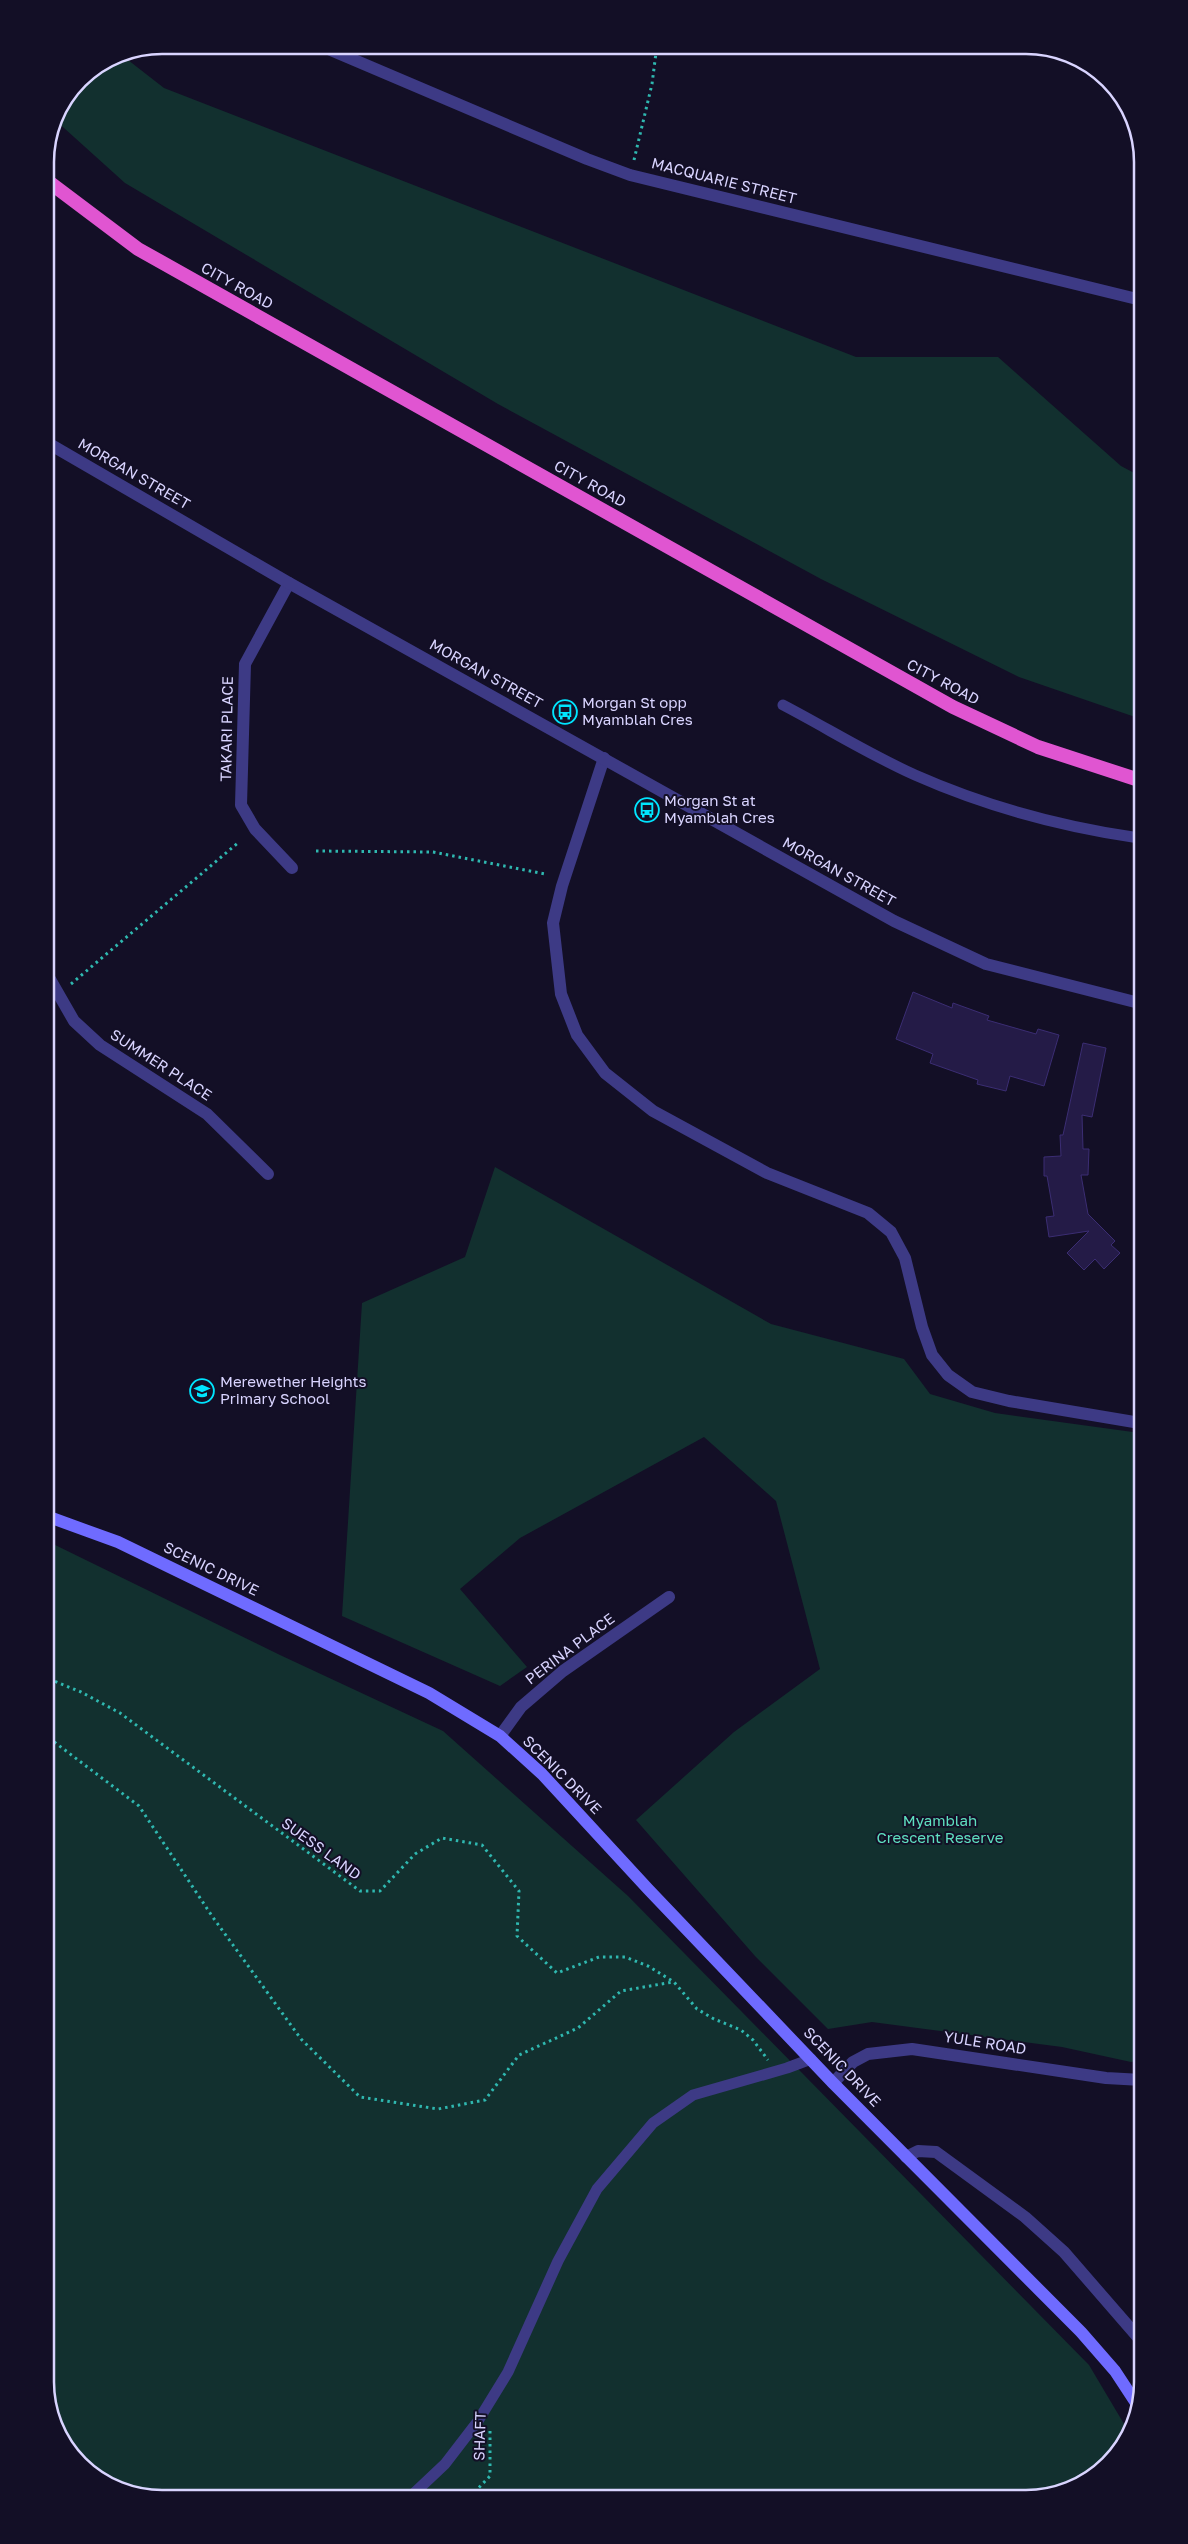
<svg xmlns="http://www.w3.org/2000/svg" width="1188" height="2544" font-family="'Golos Text',sans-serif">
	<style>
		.green { fill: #12302f }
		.building { fill: #241b47; stroke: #3b2d73 }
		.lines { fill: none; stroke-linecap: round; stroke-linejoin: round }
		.path { stroke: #2fb8b0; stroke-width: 3; stroke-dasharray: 2.5 4; stroke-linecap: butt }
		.service { stroke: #3d3a85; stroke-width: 11 }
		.minor { stroke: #3d3a85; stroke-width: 12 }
		.tertiary { stroke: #3d3a85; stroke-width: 12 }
		.secondary { stroke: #6f6bff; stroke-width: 12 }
		.trunk { stroke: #e055d1; stroke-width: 14 }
		.labels { text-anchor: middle; stroke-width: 4; stroke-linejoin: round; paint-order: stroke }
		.street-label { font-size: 15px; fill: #d9d4ff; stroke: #130f26 }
		.poi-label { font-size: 15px; fill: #d9d4ff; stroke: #130f26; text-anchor: start }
		.park-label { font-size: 15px; fill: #5fe0c0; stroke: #130f26 }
		.rim { fill: none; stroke: #d9d4ff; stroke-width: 2.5 }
	</style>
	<rect width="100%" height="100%" fill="#130f26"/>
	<path class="green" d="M119,53L164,88L856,357H998L1121,466L1138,475V718L1019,677L821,579L498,404L125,183L54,119L79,79Z
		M495,1167L771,1324L904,1359L930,1394L995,1413L1140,1433L1142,2060L1131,2062L1062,2047L872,2022L828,2029L755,1956L636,1820L734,1732L820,1669L776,1501L704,1437L520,1538L460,1589L527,1667L500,1686L342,1616L362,1303L465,1257Z
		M49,1542L280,1655L443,1731L628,1896L1089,2365L1127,2429L1119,2453L1064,2493L154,2499L90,2475L51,2420Z"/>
	<path class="building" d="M913,992L952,1008L953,1003L989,1016L987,1020L1036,1034L1038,1029L1059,1035L1044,1086L1010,1076L1006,1091L977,1084L978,1080L930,1063L933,1054L896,1039Z
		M1083,1043L1106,1048L1092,1117L1082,1115L1083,1149H1089L1088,1175H1081L1088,1214L1115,1241L1111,1245L1120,1253L1104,1269L1095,1259L1084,1270L1067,1253L1089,1231L1049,1237L1046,1217L1054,1216L1047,1176H1044V1157L1061,1156L1060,1135H1063Z"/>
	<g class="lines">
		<path class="path" d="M634,160L652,84L657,45
			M316,851L433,852L545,874
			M71,984L239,842
			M1139,1196L1140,1268
			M49,1679L81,1692L120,1713L360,1891H380L415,1854L442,1838L482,1845L519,1891L517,1936L557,1973L599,1957H625L648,1966L674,1982L697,2009L714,2019L741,2030L753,2040L768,2060
			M49,1738L139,1806L212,1916L301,2039L360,2097L438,2109L485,2100L519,2055L578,2028L621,1991L673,1982
			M470,2497L490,2476V2431"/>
		<path class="service" d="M783,705C827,728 870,755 915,775C985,806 1063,827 1139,838
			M410,2497L445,2464L478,2421L508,2372L558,2261L597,2189L653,2123L693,2095L787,2068L811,2059"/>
		<path class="minor" d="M319,45L587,159L630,175L1137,299
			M289,583L245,664L241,805L255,829L292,868
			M604,758L562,886L553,923L561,994L577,1035L605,1073L653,1111L767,1173L868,1213L891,1232L905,1258L922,1327L932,1355L948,1375L972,1392L1009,1401L1140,1423
			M47,974L74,1021L100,1045L207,1114L268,1174
			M1139,1183L1140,1174
			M500,1736L521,1707L563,1671L669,1597
			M906,2157L918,2151L936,2152L1025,2217L1064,2252L1143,2343"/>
		<path class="tertiary" d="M46,442L289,583L894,921L986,964L1139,1003
			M833,2083L853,2062L868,2054L912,2049L1106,2078L1142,2080"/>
		<path class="secondary" d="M49,1517L118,1542L429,1693L500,1736L542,1774L648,1889L833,2083L1081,2332L1115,2371L1136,2403"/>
		<path class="trunk" d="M45,179L138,249L953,707L1038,747L1139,780"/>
	</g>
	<defs>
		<g id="bus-ring" transform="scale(1.25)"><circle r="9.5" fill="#130f26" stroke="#00e5ff" stroke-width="1.5"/><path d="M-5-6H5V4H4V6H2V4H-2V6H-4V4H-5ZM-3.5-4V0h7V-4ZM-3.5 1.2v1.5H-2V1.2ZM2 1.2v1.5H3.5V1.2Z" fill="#00e5ff"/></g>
		<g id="school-ring" transform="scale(1.25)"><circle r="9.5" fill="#130f26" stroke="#00e5ff" stroke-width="1.5"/><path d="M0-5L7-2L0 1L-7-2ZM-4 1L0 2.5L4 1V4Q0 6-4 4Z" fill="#00e5ff"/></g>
	</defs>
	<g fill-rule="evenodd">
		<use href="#bus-ring" x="565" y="712"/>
		<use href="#bus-ring" x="647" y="810"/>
		<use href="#school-ring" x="202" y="1391"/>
	</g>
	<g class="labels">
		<g class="street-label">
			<text transform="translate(724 181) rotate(14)" y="5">MACQUARIE STREET</text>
			<text transform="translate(237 286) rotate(29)" y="5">CITY ROAD</text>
			<text transform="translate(134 474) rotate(30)" y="5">MORGAN STREET</text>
			<text transform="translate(590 484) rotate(29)" y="5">CITY ROAD</text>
			<text transform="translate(486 674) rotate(29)" y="5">MORGAN STREET</text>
			<text transform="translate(943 682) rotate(28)" y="5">CITY ROAD</text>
			<text transform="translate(227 729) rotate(-89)" y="5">TAKARI PLACE</text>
			<text transform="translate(839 872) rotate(29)" y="5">MORGAN STREET</text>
			<text transform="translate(161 1065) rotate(33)" y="5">SUMMER PLACE</text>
			<text transform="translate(211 1569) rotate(26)" y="5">SCENIC DRIVE</text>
			<text transform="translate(570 1649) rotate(-37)" y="5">PERINA PLACE</text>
			<text transform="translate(562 1775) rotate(45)" y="5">SCENIC DRIVE</text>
			<text transform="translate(321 1849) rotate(36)" y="5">SUESS LAND</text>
			<text transform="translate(985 2043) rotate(9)" y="5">YULE ROAD</text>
			<text transform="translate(842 2067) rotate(46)" y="5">SCENIC DRIVE</text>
			<text transform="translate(480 2436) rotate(-88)" y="5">SHAFT</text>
		</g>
		<g class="poi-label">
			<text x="582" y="708">Morgan St opp<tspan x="582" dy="17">Myamblah Cres</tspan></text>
			<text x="664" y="806">Morgan St at<tspan x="664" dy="17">Myamblah Cres</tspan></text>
			<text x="220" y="1387">Merewether Heights<tspan x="220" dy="17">Primary School</tspan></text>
		</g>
		<g class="park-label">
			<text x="940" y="1826">Myamblah<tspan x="940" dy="17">Crescent Reserve</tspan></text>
		</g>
	</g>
	<path d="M0 0H1188V2544H0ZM162 54H1026A108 108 0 0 1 1134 162V2382A108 108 0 0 1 1026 2490H162A108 108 0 0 1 54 2382V162A108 108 0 0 1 162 54Z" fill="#130f26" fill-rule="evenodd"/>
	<path class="rim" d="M162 54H1026A108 108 0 0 1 1134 162V2382A108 108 0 0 1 1026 2490H162A108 108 0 0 1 54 2382V162A108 108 0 0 1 162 54Z"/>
</svg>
